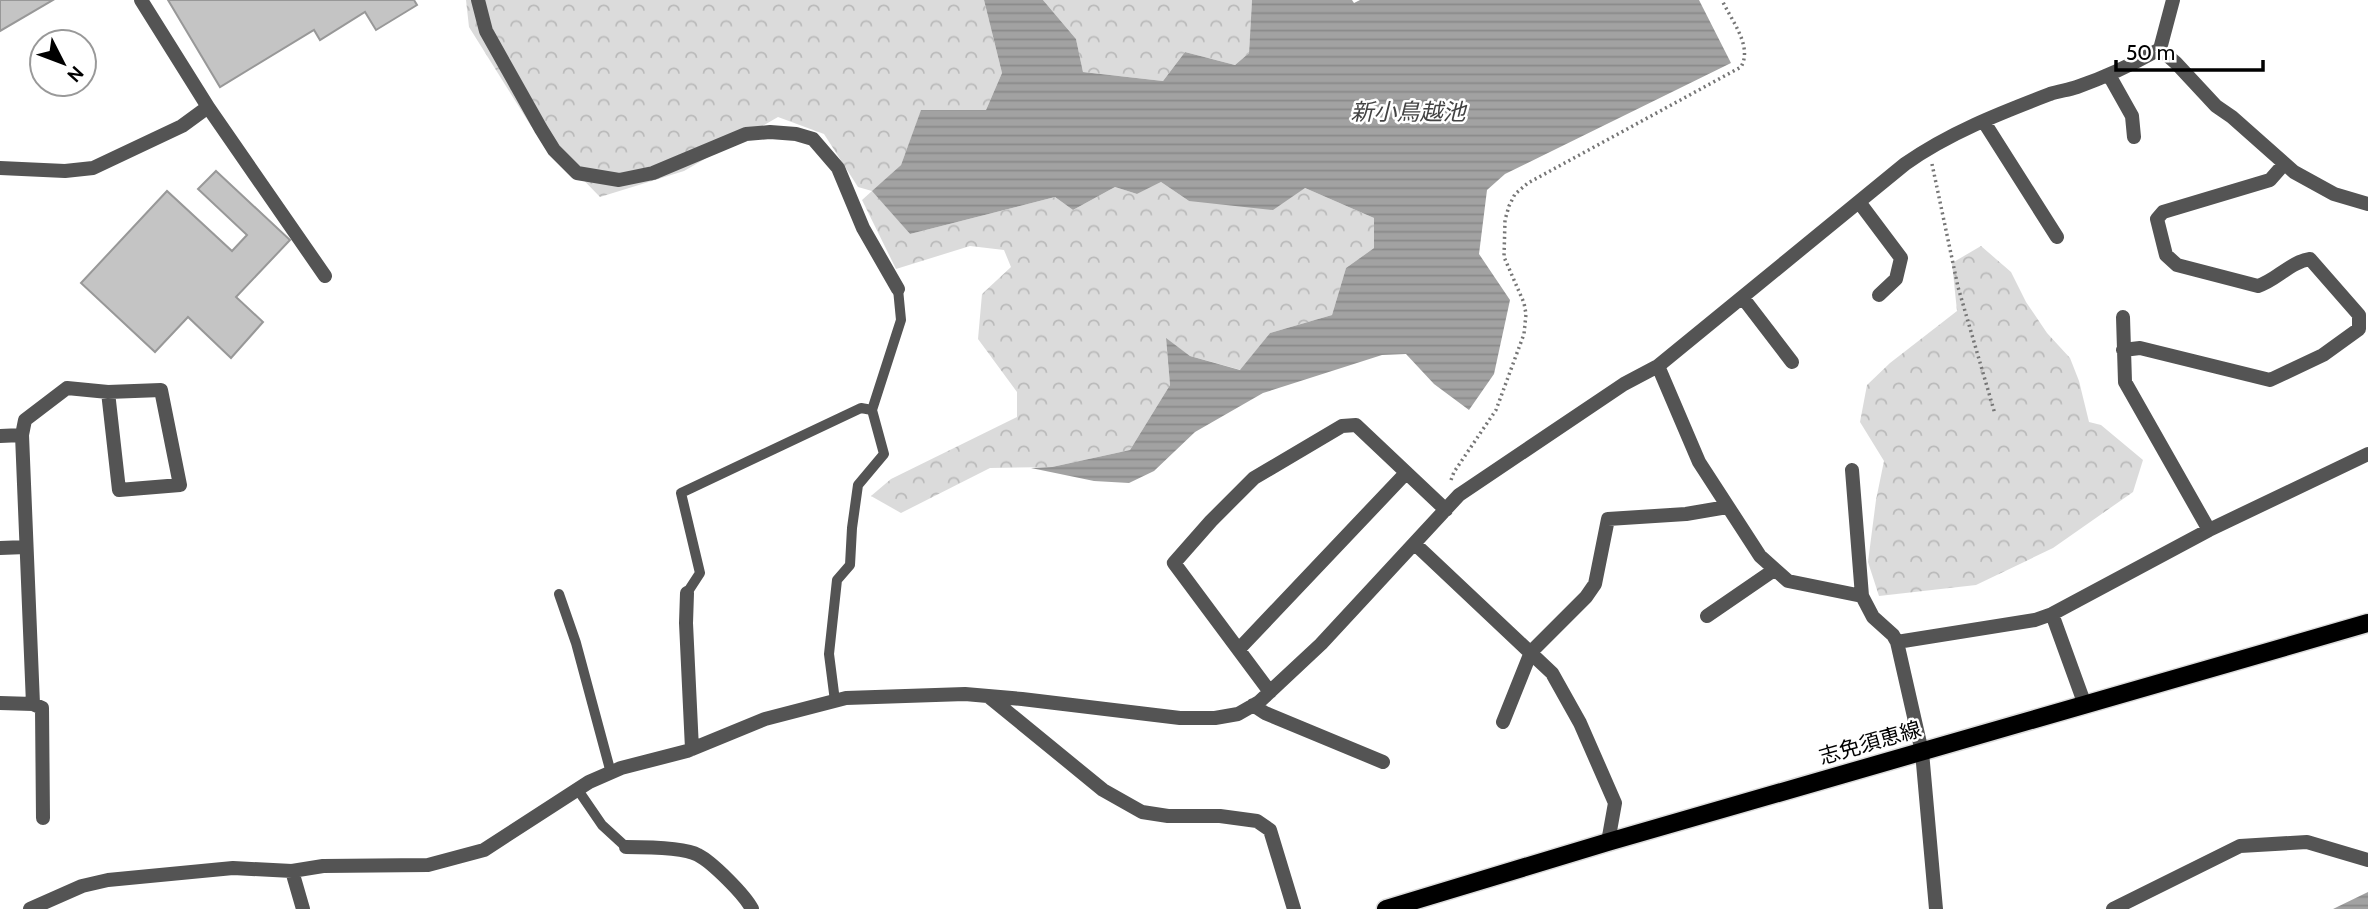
<svg xmlns="http://www.w3.org/2000/svg" width="2368" height="909" font-family="Cabin,'Noto Sans JP',sans-serif">
	<style>
		.forest { fill: url(#forest-crowns) }
		.water { fill: url(#water-rules) }
		.building { fill: #c4c4c4; stroke: #989898; stroke-width: 2 }
		.lines { fill: none; stroke-linecap: round; stroke-linejoin: round }
		.primary-casing { stroke: #dbdbdb; stroke-width: 21 }
		.path { stroke: #767676; stroke-width: 3.5; stroke-dasharray: 2 3.5; stroke-linecap: butt }
		.service { stroke: #545454; stroke-width: 10 }
		.minor { stroke: #545454; stroke-width: 14 }
		.tertiary { stroke: #545454; stroke-width: 14 }
		.primary { stroke: #000; stroke-width: 18 }
		.labels { text-anchor: middle; stroke-width: 5; stroke-linejoin: round; paint-order: stroke }
		.street-label { font-size: 21px; fill: #000; stroke: #fff }
		.water-label { font-size: 23px; font-style: italic; fill: #434343; stroke: #fff }
	</style>
	<defs>
		<pattern id="forest-crowns" width="20" height="18" patternUnits="userSpaceOnUse" patternTransform="scale(1.75)"><rect width="20" height="18" fill="#dbdbdb"/><path d="M2 6a3 3 0 1 1 6 0M12 15a3 3 0 1 1 6 0" fill="none" stroke="#bababa"/></pattern>
		<pattern id="water-rules" width="6" height="5" patternUnits="userSpaceOnUse" patternTransform="scale(1.75)"><rect width="6" height="5" fill="#a2a2a2"/><path d="M0 2.5h6" fill="none" stroke="#8a8a8a"/></pattern>
	</defs>
	<rect width="100%" height="100%" fill="#fff"/>
	<path class="forest" d="M466,0H984L1002,73L986,110L921,111L901,165L873,191L910,234L1055,197L1073,210L1115,187L1137,194L1161,182L1189,201L1305,188L1374,218V248L1346,268L1332,315L1270,333L1241,370L1190,356L1166,339L1170,385L1130,450L1052,467L990,468L901,513L871,496L891,479L1017,417V392L978,339L982,294L1011,267L1004,250L970,246L896,269L862,200L872,191L858,187L824,134L778,117L684,171L600,197L531,126L469,27Z
		M1043,0H1252L1249,53L1235,65L1185,52L1163,81L1083,72L1076,39Z
		M1981,246L2011,272L2026,302L2047,333L2070,358L2079,381L2089,422L2101,425L2143,460L2133,492L2053,548L1976,585L1879,596L1868,562L1876,500L1884,461L1860,422L1867,385L1890,363L1957,311L1952,263Z"/>
	<path class="water" d="M984,0H1043L1076,39L1083,72L1163,81L1185,52L1235,65L1249,53L1252,0H1352L1354,3L1360,0H1699L1731,63L1505,174L1487,190L1479,254L1510,300L1494,374L1469,410L1434,384L1406,354L1382,355L1263,393L1195,432L1154,471L1129,483L1094,481L1031,468L1052,467L1130,450L1170,385L1166,338L1190,356L1240,370L1270,333L1332,315L1346,268L1374,248V218L1305,188L1273,210L1189,201L1161,182L1137,194L1115,187L1073,210L1055,197L910,234L872,191L901,165L921,110H986L1002,73Z
		M2368,892V909H2333Z"/>
	<path class="building" d="M0,0H53L0,31Z
		M168,0H414L417,5L376,30L365,12L320,40L314,30L220,87Z
		M216,171L290,240L236,297L263,322L231,358L188,317L155,352L81,283L167,191L232,251L247,235L198,189Z"/>
	<g class="lines">
		<g class="primary-casing">
			<path id="primary" d="M1386,909L1608,842L2368,623"/>
		</g>
		<path class="path" d="M1932,164L1958,287L1995,414
			M1451,480L1454,472L1496,410L1524,334L1526,314L1524,303L1504,257L1505,220L1509,206L1515,194L1528,183L1741,67C1753,46 1731,20 1722,0"/>
		<path class="service" d="M872,410L901,320L898,289
			M687,593L700,573L681,493L861,408L872,410L884,454L858,485L852,528L850,565L837,580L829,654L835,701
			M559,594L576,643L611,773
			M578,790L602,825L626,847"/>
		<path class="minor" d="M478,0L486,31L541,129L554,150L577,173L619,180L653,173L746,134L770,132L796,134L813,139L838,168L863,228L898,289
			M2160,49L2176,63L2216,106L2232,117L2294,172L2334,194L2368,204
			M2160,49L2173,0
			M2109,75L2132,116L2134,137
			M208,107L325,276
			M1984,122L2057,237
			M0,168L65,171L93,168L182,126L208,107L141,0
			M1859,202L1901,258L1896,279L1879,295
			M1743,298L1792,362
			M2123,317L2125,382L2209,530
			M2123,350L2140,348L2270,380L2323,355L2359,329V315L2310,259C2290,262 2277,280 2258,286L2177,265L2166,255L2157,219L2163,212L2270,180L2284,164
			M1658,366L1699,462L1760,556L1788,581L1862,596L1873,617L1893,635L1897,642L1922,752
			M22,435L25,420L67,388L108,392L161,390L180,485L119,490L108,392
			M0,436L22,435L33,704L0,703
			M1852,470L1862,596
			M1415,544L1552,673L1580,723L1615,803L1608,842
			M0,548L26,547
			M687,593L686,623L692,749
			M2052,614L2085,705
			M1707,616L1774,570
			M1897,642L2035,620L2052,614L2209,530L2368,454
			M1239,649L1405,474
			M1270,692L1174,563L1211,521L1254,478L1342,426L1356,425L1446,510
			M988,696L1103,790L1142,812L1168,816H1220L1257,821L1270,830L1294,909
			M33,704L42,708L43,818
			M1253,705L1265,713L1383,762
			M1503,722L1531,652L1586,597L1595,584L1608,519L1686,514L1727,507
			M626,847C642,847 684,847 698,855C712,862 745,895 752,909
			M292,871L303,909
			M30,909L82,886L108,880L233,868L292,871L323,866L428,865L484,850L589,782L621,768L687,751L765,719L846,698L965,694L1022,699L1180,718H1215L1238,714L1259,702L1321,644L1459,495L1624,384L1658,366L1905,164C1949,133 2000,113 2050,94C2059,91 2068,90 2077,87C2106,77 2133,64 2160,49
			M2113,909L2240,846L2307,842L2368,860"/>
		<path class="tertiary" d="M1922,752L1936,909"/>
		<use href="#primary" class="primary"/>
	</g>
	<g class="labels">
		<g class="street-label">
			<text transform="translate(1870 743) rotate(-16)" y="7">志免須恵線</text>
		</g>
		<g class="water-label">
			<text x="1408" y="120">新小鳥越池</text>
		</g>
	</g>
	<g transform="translate(63 63) rotate(132)"><circle r="33" fill="#ffffff" stroke="#999999" stroke-width="2"/>
	<path d="M0-5L12 26L0 18L-12 26Z" fill="#000000"/>
	<text y="-10" font-size="19" font-weight="bold" text-anchor="middle" fill="#000000">N</text>
	</g>
	<path d="M2116 60v10h147v-10" fill="none" stroke="#000000" stroke-width="3.5"/>
	<text x="2126" y="60" font-size="21" fill="#000000" stroke="#ffffff" stroke-width="5" paint-order="stroke">50 m</text>
</svg>
